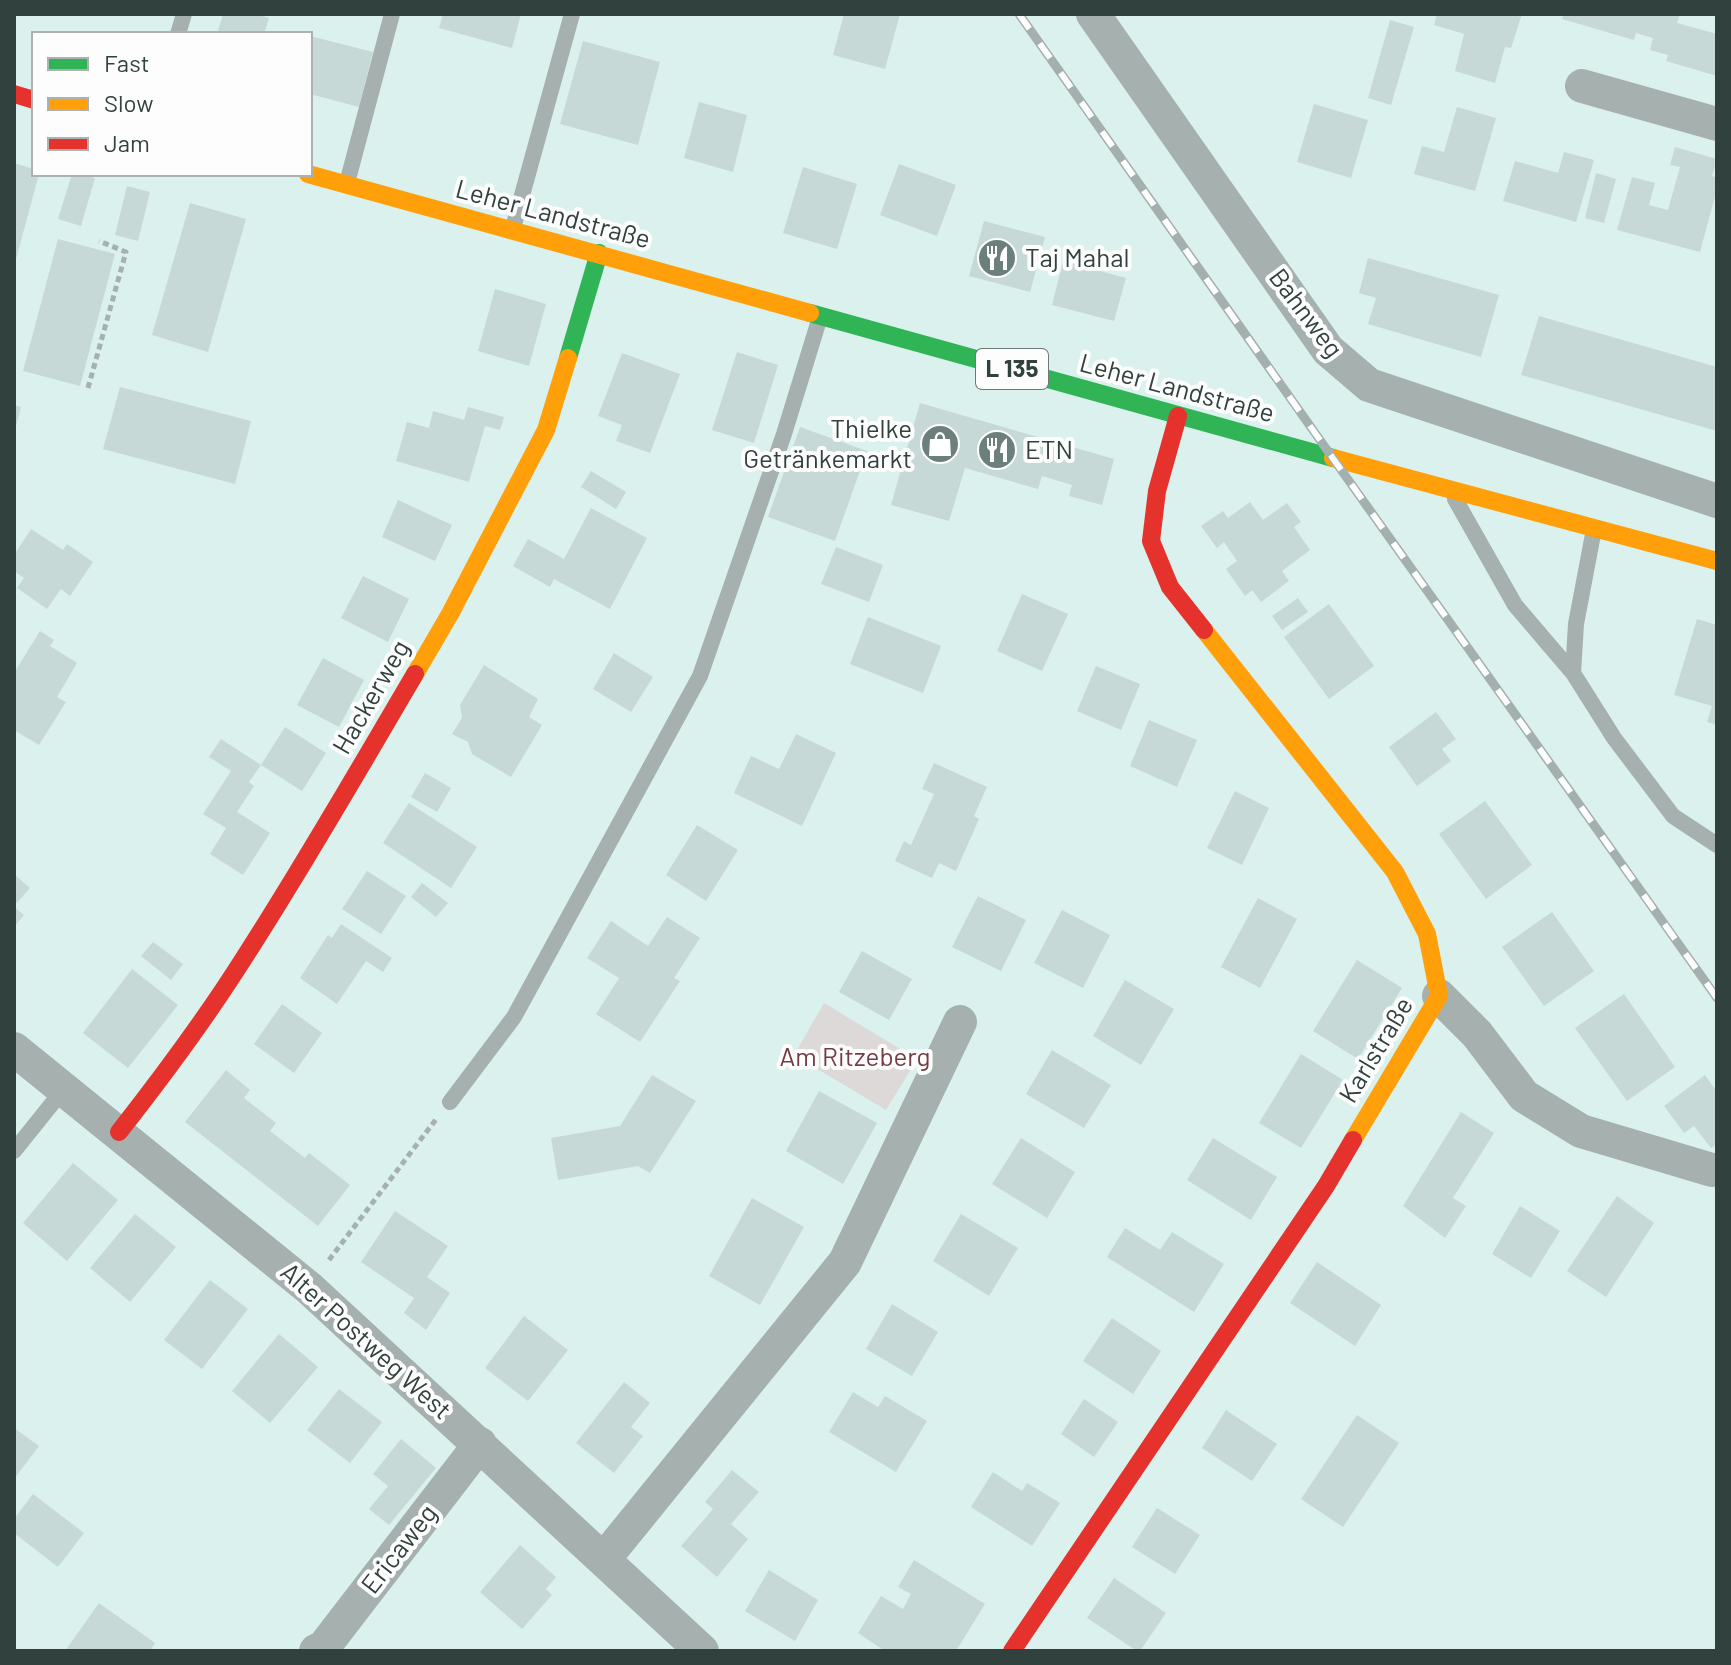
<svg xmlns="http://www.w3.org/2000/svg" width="1731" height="1665" font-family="Barlow,sans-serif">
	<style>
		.green { fill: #ded9d9 }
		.building { fill: #c7d9d6 }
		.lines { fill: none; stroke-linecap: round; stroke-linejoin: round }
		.path { stroke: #a5b1b0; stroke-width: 5; stroke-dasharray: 6 4; stroke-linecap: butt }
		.lane { stroke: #a5b0af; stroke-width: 16 }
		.street { stroke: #a5b0af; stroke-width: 34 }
		.fast { stroke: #30b455; stroke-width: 18 }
		.slow { stroke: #ff9f0a; stroke-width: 18 }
		.jam { stroke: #e5322d; stroke-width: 18 }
		.rail-casing { stroke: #a3b0ad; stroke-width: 9 }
		.rail { stroke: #fdfdfd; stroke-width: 6; stroke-dasharray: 18; stroke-linecap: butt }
		.labels { text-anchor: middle; stroke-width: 8; stroke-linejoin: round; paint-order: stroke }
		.shield { fill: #fdfdfd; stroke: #6e7977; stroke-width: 2 }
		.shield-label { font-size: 24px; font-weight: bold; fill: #30413e }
		.street-label { font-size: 26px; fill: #30413e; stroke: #fdfdfd }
		.poi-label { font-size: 26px; fill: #30413e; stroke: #fdfdfd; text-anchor: start }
		.park-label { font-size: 26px; fill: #753c45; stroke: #fdfdfd }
	</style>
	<rect width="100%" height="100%" fill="#daf1ee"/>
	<path class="green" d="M824,1003L917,1059L886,1110L794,1055Z"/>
	<path class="building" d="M223,14H255L269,18L264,34H217Z
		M443,14H521L512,48L439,28Z
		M844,14H900L885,69L833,55Z
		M1437,14H1522L1511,48L1505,47L1495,83L1455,71L1464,34L1434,25Z
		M1564,14L1680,15L1677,23L1717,34V76L1666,61L1668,55L1650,50L1653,38L1636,33L1634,40L1562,19Z
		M1390,20L1414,27L1391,105L1368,98Z
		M310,36L373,52L359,107L310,94Z
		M583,41L660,62L638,145L560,124Z
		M699,102L747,115L733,172L684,158Z
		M1314,104L1368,120L1351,178L1297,162Z
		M1457,107L1496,118L1475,191L1414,174L1422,146L1444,152Z
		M1675,147L1717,159L1712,176L1717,178V189L1700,252L1617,230L1632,177L1655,183L1649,205L1668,210L1680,167L1670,165Z
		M1564,152L1594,160L1576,222L1503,201L1515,161L1558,173Z
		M14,163L34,169V174H39L15,263Z
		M899,164L956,185L937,236L880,215Z
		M803,167L857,184L837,249L783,233Z
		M1596,173L1616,179L1604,223L1585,218Z
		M72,174H82L95,178L81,226L58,219Z
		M127,186L150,192L138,241L115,235Z
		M190,203L246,219L208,352L152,335Z
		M984,221L1045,237L1030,292L969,276Z
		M58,239L115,254L80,386L23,371Z
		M1368,258L1499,295L1481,357L1368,324L1376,298L1359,293Z
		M1063,261L1126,278L1114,321L1052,305Z
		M495,289L546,304L529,366L478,351Z
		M1539,316L1717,367V431L1521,375Z
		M737,352L778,365L754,443L712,430Z
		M622,353L680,374L650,453L616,441L622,425L598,416Z
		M120,387L251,421L235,484L103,449Z
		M920,403L1114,459L1102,505L1069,496L1072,485L1042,476L1038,489L965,468L949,521L891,505Z
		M14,405L21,407L15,430L14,429Z
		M468,407L504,417L500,430L485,426L469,482L396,461L407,422L429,428L433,411L464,420Z
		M800,427L867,451L835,541L768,517Z
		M591,471L626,492L616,509L581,487Z
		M398,500L452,525L435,561L382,537Z
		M1250,502L1263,520L1287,503L1301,522L1294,527L1310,550L1282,571L1289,581L1261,602L1252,590L1245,596L1226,569L1237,561L1224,542L1217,548L1201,526L1223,511L1228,518Z
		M591,508L647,538L610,609L554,579L550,587L513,566L528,539L564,559Z
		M31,529L63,550L67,544L93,562L70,596L61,589L47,609L17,588L24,578L14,571V555Z
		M836,547L883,565L869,602L821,584Z
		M363,576L409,599L388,642L341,618Z
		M1022,594L1068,614L1042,671L997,651Z
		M1298,598L1308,612L1282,630L1272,616Z
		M1329,604L1374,666L1329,699L1284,637Z
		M868,617L941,646L923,693L850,664Z
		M1697,619L1717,625V725L1707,722L1712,706L1674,695Z
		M40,631L54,640L50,646L77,663L57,697L66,702L39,745L14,730V673Z
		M614,653L653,677L631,712L593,689Z
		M323,658L364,680L339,727L297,705Z
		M484,665L538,699L529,717L542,725L511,777L472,754L468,742L452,734L462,718L460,705Z
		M1096,666L1140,684L1121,730L1077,711Z
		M1436,712L1456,739L1442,749L1451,761L1417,786L1389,747Z
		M1149,720L1197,740L1177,787L1130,766Z
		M285,727L326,753L302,791L261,765Z
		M796,734L836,753L802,826L734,793L751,756L779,769Z
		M221,739L261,765L249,782L254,786L237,812L270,833L243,875L210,854L226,828L203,814L231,771L209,757Z
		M934,763L987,787L974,816L979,819L956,871L939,863L932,878L895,861L904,841L911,845L934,794L922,789Z
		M425,773L451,788L437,812L411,797Z
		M1235,791L1269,808L1242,865L1207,848Z
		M1485,801L1532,865L1486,899L1439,834Z
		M409,803L477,847L451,888L383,843Z
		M697,825L738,850L706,901L666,875Z
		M367,871L406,896L381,934L342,909Z
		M14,874L30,888L14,906Z
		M422,883L448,903L436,917L411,897Z
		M978,896L1026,920L1001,971L952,947Z
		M1258,898L1297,919L1260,988L1221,967Z
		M14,907L24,915L14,927Z
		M1062,910L1110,935L1083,988L1034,963Z
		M1552,912L1594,971L1544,1006L1502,947Z
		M667,917L700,938L674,978L680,981L640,1042L596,1014L619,978L587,958L611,921L648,946Z
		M341,924L392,958L383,972L366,961L337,1004L300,978L328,935L332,938Z
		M153,942L183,964L171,980L141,956Z
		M862,951L912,979L889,1020L839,992Z
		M1357,960L1402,988L1358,1059L1313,1031Z
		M132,969L178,1005L128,1068L83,1033Z
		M1125,980L1174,1009L1141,1065L1093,1036Z
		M1624,994L1675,1067L1627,1101L1575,1028Z
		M282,1004L322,1033L294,1073L254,1044Z
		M1052,1050L1111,1085L1084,1128L1026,1094Z
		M1301,1054L1343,1080L1301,1148L1259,1123Z
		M226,1070L250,1090L244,1098L276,1123L270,1131L305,1158L309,1153L350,1185L318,1226L185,1122Z
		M652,1075L696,1101L650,1173L638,1166L558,1180L551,1138L620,1126Z
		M1705,1075L1717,1092V1144L1711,1148L1694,1126L1684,1133L1664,1106Z
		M819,1091L877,1123L843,1184L786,1151Z
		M1461,1112L1494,1133L1453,1198L1466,1206L1445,1238L1403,1206Z
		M1021,1138L1075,1172L1047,1218L992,1184Z
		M1213,1138L1277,1177L1251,1220L1187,1180Z
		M73,1163L118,1200L67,1261L23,1223Z
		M1617,1196L1654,1223L1606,1297L1567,1271Z
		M752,1198L804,1227L760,1305L709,1276Z
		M1520,1206L1560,1231L1531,1278L1492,1254Z
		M395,1211L448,1246L427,1277L450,1293L426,1330L404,1313L414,1298L361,1262Z
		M135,1214L176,1247L130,1302L90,1268Z
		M961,1214L1018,1248L989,1296L933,1261Z
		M1125,1228L1160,1250L1172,1232L1224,1264L1194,1312L1107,1257Z
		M1317,1262L1381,1305L1355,1346L1290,1303Z
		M210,1280L248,1309L202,1369L164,1340Z
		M892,1304L938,1332L912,1376L866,1349Z
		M524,1316L568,1350L528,1401L485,1368Z
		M1112,1318L1161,1351L1133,1394L1083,1361Z
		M279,1334L318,1367L270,1423L232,1391Z
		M624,1382L650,1403L631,1427L643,1436L614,1473L576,1443Z
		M339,1389L382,1422L350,1463L307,1430Z
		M853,1392L878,1407L885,1396L927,1421L896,1472L829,1432Z
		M1084,1399L1118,1422L1094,1457L1061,1434Z
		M1226,1410L1277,1444L1252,1481L1202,1448Z
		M1357,1415L1399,1443L1343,1527L1301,1499Z
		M14,1428L39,1446L14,1479Z
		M401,1439L436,1468L389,1525L369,1509L388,1486L373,1474Z
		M732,1470L759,1492L731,1524L748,1539L717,1577L681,1546L713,1509L705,1502Z
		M993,1472L1022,1491L1027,1483L1060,1503L1032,1546L971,1507Z
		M33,1494L84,1533L58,1567L14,1533V1519Z
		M1157,1508L1200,1535L1175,1574L1132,1547Z
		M520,1545L556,1577L546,1589L552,1595L522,1629L480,1592Z
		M914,1560L985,1604L956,1651H885L858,1633L881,1596L903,1609L911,1594L898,1587Z
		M769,1570L818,1600L795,1641L745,1611Z
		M1114,1578L1166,1613L1140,1651H1137L1087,1618Z
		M99,1603L155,1643L150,1651H65Z"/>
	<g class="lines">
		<path class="path" d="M88,388L126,252L99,241
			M329,1260L437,1118"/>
		<path class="lane" d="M178,34L184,14
			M347,183L392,14
			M513,228L572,14
			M1455,499L1515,605L1573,673L1614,738L1673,816L1717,845
			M1573,673L1576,624L1594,529
			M450,1102L514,1017L700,676L784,434L820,317
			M14,1151L63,1090"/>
		<path class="street" d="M1093,14L1328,350L1369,385L1717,501
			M1582,86L1717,124
			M1439,996L1477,1034L1524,1096L1581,1131L1712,1170
			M14,1049L309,1288L702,1651
			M604,1559L845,1262L960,1022
			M316,1651L323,1648L480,1444"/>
		<path class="fast" d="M810,313L1333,458
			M568,358L599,253"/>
		<path class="slow" d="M308,174L810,313
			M1333,458L1717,561
			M1204,630L1395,872L1427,934L1439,996L1353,1140
			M415,674L450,614L546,430L568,358"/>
		<path class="jam" d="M14,94L34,100
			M1178,416L1157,491L1151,541L1170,587L1204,630
			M119,1132C163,1076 206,1018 244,958C304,865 359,769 415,674
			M1012,1651L1326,1186L1353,1140"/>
		<g class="rail-casing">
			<path id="rail" d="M1019,14L1332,457L1717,998"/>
		</g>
		<use href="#rail" class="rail"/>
	</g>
	<defs>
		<g id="restaurant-disc" transform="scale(2)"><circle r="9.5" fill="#6c7f7c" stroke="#fdfdfd"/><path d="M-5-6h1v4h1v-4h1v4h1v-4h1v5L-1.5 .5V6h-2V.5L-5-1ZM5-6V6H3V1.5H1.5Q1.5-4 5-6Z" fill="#fff"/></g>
		<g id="shop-disc" transform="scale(2)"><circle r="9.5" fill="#6c7f7c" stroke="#fdfdfd"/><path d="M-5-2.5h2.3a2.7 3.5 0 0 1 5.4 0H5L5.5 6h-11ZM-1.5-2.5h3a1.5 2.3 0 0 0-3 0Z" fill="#fff"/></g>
	</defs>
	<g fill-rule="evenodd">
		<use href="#restaurant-disc" x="997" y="258"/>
		<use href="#shop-disc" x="940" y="444"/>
		<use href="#restaurant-disc" x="997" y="450"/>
	</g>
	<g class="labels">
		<rect class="shield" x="976" y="349" width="72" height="40" rx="6"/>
		<g class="shield-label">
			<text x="1012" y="377">L 135</text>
		</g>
		<g class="street-label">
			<text transform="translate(553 214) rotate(15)" y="9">Leher Landstraße</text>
			<text transform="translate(1306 313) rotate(53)" y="9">Bahnweg</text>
			<text transform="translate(1177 388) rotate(15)" y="9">Leher Landstraße</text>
			<text transform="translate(371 697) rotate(-60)" y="9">Hackerweg</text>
			<text transform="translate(1376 1050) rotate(-59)" y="9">Karlstraße</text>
			<text transform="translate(366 1341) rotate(42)" y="9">Alter Postweg West</text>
			<text transform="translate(399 1549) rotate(-52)" y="9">Ericaweg</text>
		</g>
		<g class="poi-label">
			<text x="1025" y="267">Taj Mahal</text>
			<text x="912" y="438" text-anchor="end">Thielke<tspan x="912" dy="30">Getränkemarkt</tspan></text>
			<text x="1025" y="459">ETN</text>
		</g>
		<g class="park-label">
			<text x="855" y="1066">Am Ritzeberg</text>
		</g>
	</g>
	<rect width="1731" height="1665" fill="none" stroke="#30413e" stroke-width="32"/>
	<rect x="32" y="32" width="280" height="144" fill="#fdfdfd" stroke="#abb2b1" stroke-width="2"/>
	<rect x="48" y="58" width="40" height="12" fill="#30b455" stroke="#abb2b1" stroke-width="2"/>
	<text x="104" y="72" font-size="24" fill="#30413e">Fast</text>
	<rect x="48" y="98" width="40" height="12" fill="#ff9f0a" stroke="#abb2b1" stroke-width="2"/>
	<text x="104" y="112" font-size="24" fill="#30413e">Slow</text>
	<rect x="48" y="138" width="40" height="12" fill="#e5322d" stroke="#abb2b1" stroke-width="2"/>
	<text x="104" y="152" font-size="24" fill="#30413e">Jam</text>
</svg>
